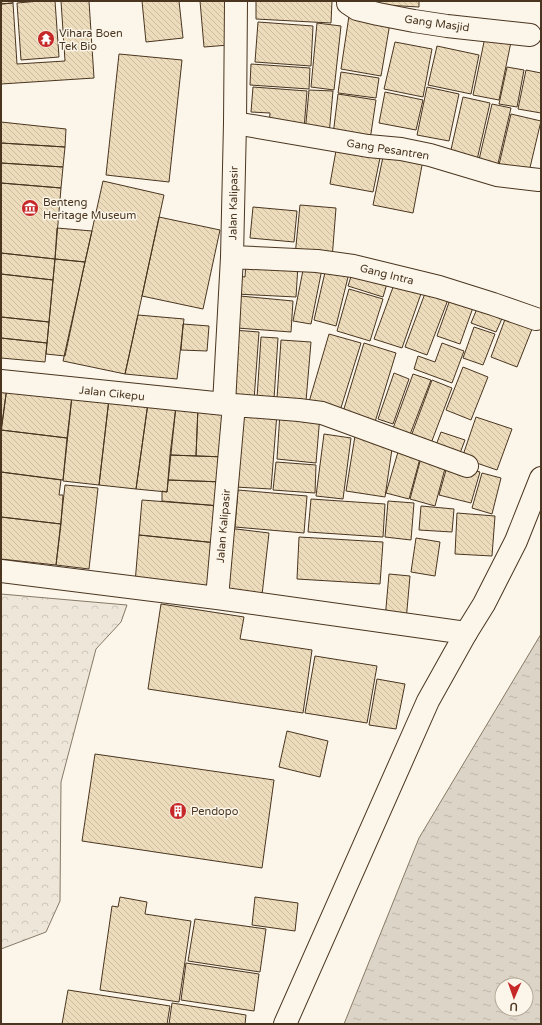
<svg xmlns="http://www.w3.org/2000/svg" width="542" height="1025" font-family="'Varela Round',sans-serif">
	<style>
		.park { fill: url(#park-crowns); stroke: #887966 }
		.water { fill: url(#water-ripples); stroke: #887966; fill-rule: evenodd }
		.building { fill: url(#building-back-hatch); stroke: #4a3520 }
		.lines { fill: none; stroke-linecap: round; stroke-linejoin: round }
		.street-casing { stroke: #4a3520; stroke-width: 24 }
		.secondary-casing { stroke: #4a3520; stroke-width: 24 }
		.street { stroke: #fbf6e9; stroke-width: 22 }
		.secondary { stroke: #fbf6e9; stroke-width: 22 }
		.labels { text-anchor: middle; stroke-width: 3; stroke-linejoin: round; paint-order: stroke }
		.street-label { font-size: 11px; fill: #4a3520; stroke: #fbf6e9 }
		.poi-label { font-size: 11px; fill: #4a3520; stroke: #fbf6e9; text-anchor: start }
	</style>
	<defs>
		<pattern id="park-crowns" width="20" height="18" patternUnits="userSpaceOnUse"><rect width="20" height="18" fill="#ede6d9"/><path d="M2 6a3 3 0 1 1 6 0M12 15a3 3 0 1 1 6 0" fill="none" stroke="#cdc6ba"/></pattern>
		<pattern id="water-ripples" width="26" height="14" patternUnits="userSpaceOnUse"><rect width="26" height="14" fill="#dcd4c6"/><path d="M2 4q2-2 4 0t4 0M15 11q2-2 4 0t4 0" fill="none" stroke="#beb7aa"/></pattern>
		<pattern id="building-back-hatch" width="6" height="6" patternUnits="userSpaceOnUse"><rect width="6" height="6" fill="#ecdcbc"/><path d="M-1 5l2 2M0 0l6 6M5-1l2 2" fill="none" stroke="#ccbda1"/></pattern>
	</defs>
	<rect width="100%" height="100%" fill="#fbf6e9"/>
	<path class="park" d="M1,594L127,605L121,622L96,649L61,782L60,901L46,932L1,949Z"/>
	<path class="water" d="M541,634V1024H344L419,838ZM502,985H526V1009H502Z"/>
	<path class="building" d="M1,1H13V3L1,4Z
		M40,1H55L59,57L21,60L17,3Z
		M61,1H89L94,78L1,84V4L13,3L17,64L65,61Z
		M142,1H179L183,38L146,42Z
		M200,1H225L229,45L204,47Z
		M256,1H332L331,23L256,19Z
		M351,1H419V7L351,3Z
		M349,16L390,23L381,76L341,69Z
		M258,22L313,26L311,66L255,62Z
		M317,23L341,26L334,90L311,87Z
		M485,37L511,42L499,100L473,95Z
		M395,42L432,49L423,97L384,89Z
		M437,46L479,55L471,94L428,85Z
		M119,54L182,60L169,182L106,175Z
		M251,64L310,68L309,89L250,85Z
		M507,67L524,70L517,107L499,104Z
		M526,70L541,73V113L518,109Z
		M341,72L379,78L376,98L338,93Z
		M253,87L307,91L304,129L269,126L270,113L251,112Z
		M427,87L459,94L449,141L417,135Z
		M309,90L333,91L329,135L305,133Z
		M385,92L423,100L416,130L379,123Z
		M338,94L376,100L370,140L333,135Z
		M463,97L490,103L477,160L450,154Z
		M492,104L511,108L497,168L478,164Z
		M511,114L541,121L528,176L498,169Z
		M1,122L66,129L65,147L1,143Z
		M1,143L65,147L63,167L1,163Z
		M337,145L381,153L373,192L330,184Z
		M384,152L423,160L413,213L373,205Z
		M1,163L63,167L61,188L1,183Z
		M103,181L164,195L125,374L63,361Z
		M1,183L61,188L55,259L1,253Z
		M300,205L336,208L332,259L295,256Z
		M253,207L297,211L294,242L250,238Z
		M159,217L220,230L203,309L142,296Z
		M57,228L92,231L85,262L55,259Z
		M1,253L55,259L53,280L1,274Z
		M55,259L85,262L65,356L46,354Z
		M246,262L298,265L296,297L236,294L237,276L245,277Z
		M304,265L322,269L311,324L293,321Z
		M354,267L389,277L383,297L348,286Z
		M326,268L349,273L336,326L314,320Z
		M1,274L53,280L49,322L1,317Z
		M396,279L423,288L402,348L374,339Z
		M427,288L449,297L427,355L405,347Z
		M349,289L383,299L370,341L337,331Z
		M452,294L475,302L460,344L437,336Z
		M240,296L293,301L291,332L237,328Z
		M479,304L504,314L496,332L471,323Z
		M507,314L534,324L517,367L491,357Z
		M138,315L184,319L177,379L125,374Z
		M1,317L49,322L47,343L1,338Z
		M183,324L209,326L207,351L181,350Z
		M474,327L495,334L483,365L463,358Z
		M233,330L259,332L254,400L230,399Z
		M329,334L361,343L340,411L309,402Z
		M261,337L278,338L274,399L257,398Z
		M1,338L47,343L45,362L1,358Z
		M281,340L311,342L306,401L277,398Z
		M364,343L396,353L375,422L343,412Z
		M442,343L464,351L452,383L414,369L418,356L435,362Z
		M463,367L488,377L471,420L446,410Z
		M394,373L409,379L393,424L378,419Z
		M413,374L431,380L409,437L392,431Z
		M432,380L452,388L430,446L410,439Z
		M1,386L7,387L1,433Z
		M7,387L72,396L67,438L1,430Z
		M72,396L109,399L99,485L63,481Z
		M109,399L148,403L136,489L99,485Z
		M148,403L176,406L167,492L136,489Z
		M176,406L198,407L196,456L170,455Z
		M198,407L228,408L226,457L196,456Z
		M240,411L277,413L271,489L235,487Z
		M280,413L320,415L316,463L277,459Z
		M476,417L512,429L497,470L462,458Z
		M1,430L67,438L63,480L1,472Z
		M441,432L465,440L457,461L433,453Z
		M324,434L351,438L343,499L316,496Z
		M355,436L393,442L385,497L346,491Z
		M400,445L422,451L409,499L386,493Z
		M422,454L447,461L435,506L410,499Z
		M170,455L226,457L224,482L168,480Z
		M276,462L316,465L315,493L273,490Z
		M448,463L480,472L471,503L439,495Z
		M1,472L61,480L59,495H63L61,524L1,517Z
		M482,473L501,478L492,514L472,508Z
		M168,480L222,482L220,506L162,501V491L167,492Z
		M65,485L98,488L89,569L56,565Z
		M238,490L307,496L304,533L235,527Z
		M311,499L385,504L383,537L308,532Z
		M142,500L220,506L217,543L139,535Z
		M388,501L414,503L411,540L385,537Z
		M421,506L454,509L452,532L419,530Z
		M457,513L495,516L492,556L455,554Z
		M1,517L61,524L56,565L1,559Z
		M228,528L269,533L262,595L221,590Z
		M139,535L217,543L214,589L135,583Z
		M299,537L383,542L380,584L297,579Z
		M416,538L440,542L435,576L411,572Z
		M389,574L410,576L406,621L385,619Z
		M161,604L244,617L240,639L312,650L303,713L148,689Z
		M315,656L377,666L367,723L305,713Z
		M377,679L405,684L396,729L369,725Z
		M287,731L328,741L320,777L279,767Z
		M95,754L274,780L262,868L82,841Z
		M120,897L147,902L145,914L191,921L179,1002L100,990L112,906L118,907Z
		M255,897L298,903L295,931L252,925Z
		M195,919L266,929L260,972L188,961Z
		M186,963L259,974L254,1011L181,1000Z
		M68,990L170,1006L167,1024H62Z
		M172,1003L246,1015L245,1024H169Z"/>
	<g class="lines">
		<g class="street-casing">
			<path id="street" d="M348,1V3L357,9L378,14L414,21L447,26L530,35
				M235,123L368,146L401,149L430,155L497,175L539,180
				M232,257L317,261L353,266L439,287L493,304L536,319
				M1,381L234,405L299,410L322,413L467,466
				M224,404L232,257L235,123L236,1
				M1,571L217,598L466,633
				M217,598L234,405"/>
		</g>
		<g class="secondary-casing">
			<path id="secondary" d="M285,1024L428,701L466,633L484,604L516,541L541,478"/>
		</g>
		<use href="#street" class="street"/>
		<use href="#secondary" class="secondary"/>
	</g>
	<defs>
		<g id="temple-disc" transform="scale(0.9)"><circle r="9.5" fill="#c62828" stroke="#fbf6e9"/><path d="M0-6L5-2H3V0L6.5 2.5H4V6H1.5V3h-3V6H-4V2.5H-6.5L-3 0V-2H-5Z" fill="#fff"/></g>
		<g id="museum-disc" transform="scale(0.9)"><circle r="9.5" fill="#c62828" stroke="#fbf6e9"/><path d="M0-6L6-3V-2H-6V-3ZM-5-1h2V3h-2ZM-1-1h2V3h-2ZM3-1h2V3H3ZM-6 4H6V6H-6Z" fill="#fff"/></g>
		<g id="building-disc" transform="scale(0.9)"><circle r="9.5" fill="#c62828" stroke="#fbf6e9"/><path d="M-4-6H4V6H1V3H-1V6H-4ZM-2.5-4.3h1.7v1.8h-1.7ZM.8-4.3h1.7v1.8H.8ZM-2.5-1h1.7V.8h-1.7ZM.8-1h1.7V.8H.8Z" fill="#fff"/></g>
	</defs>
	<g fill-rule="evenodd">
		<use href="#temple-disc" x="46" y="39"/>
		<use href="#museum-disc" x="30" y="208"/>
		<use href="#building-disc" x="178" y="811"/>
	</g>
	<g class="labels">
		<g class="street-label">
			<text transform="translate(437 23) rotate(8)" y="4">Gang Masjid</text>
			<text transform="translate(388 149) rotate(9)" y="4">Gang Pesantren</text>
			<text transform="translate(233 203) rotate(-89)" y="4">Jalan Kalipasir</text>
			<text transform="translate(387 274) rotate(14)" y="4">Gang Intra</text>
			<text transform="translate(112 393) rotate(6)" y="4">Jalan Cikepu</text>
			<text transform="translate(223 526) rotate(-85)" y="4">Jalan Kalipasir</text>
		</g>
		<g class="poi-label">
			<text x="59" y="37">Vihara Boen<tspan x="59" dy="13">Tek Bio</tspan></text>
			<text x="43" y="206">Benteng<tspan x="43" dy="13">Heritage Museum</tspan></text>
			<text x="191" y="815">Pendopo</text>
		</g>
	</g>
	<rect width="542" height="1025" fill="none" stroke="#4a3520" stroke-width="4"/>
	<g transform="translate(514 997) rotate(182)"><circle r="19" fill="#fbf6e9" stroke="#b4a999"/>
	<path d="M0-3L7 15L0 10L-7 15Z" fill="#c62828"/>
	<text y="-6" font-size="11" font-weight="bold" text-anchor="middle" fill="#4a3520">U</text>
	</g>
</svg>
